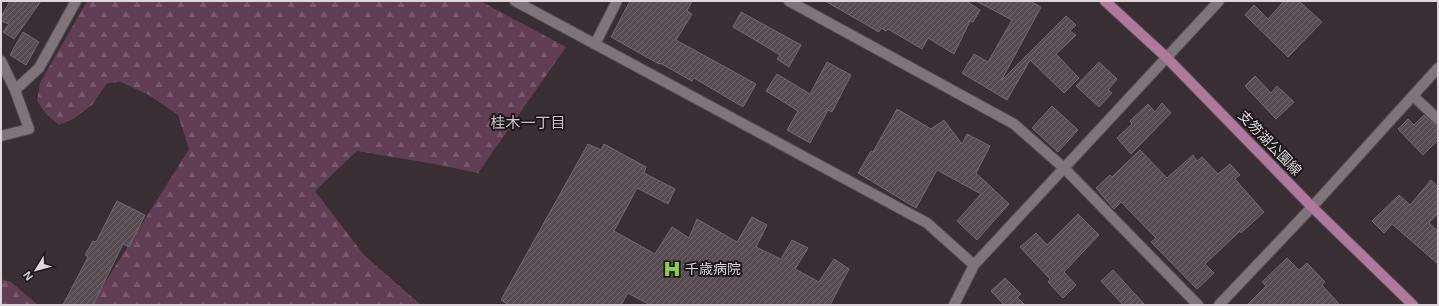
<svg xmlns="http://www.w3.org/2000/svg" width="1439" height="306" font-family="Helvetica,'Noto Sans JP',sans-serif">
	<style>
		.forest { fill: url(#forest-firs) }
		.building { fill: url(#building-hatch); stroke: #746970 }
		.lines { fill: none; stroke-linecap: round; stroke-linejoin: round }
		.minor-casing { stroke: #544c51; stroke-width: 12 }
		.major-casing { stroke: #544c51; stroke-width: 12 }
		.minor { stroke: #7f747a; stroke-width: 10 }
		.major { stroke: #b0789c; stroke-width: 10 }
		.labels { text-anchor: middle; stroke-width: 4; stroke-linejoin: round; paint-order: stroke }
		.street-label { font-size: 14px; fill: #ddd7db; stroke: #1c171a }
		.poi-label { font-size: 14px; fill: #ddd7db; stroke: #1c171a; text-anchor: start }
		.neighbourhood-label { font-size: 15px; fill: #cec1c8; stroke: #1c171a }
	</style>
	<defs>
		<pattern id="forest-firs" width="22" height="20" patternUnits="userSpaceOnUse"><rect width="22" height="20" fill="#623e55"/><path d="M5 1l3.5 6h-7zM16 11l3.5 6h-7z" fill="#78596d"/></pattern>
		<pattern id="building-hatch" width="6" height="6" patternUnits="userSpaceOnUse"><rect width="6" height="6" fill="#574c52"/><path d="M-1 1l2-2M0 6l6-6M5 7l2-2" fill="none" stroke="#6f656a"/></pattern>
	</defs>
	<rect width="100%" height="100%" fill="#382e34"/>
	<path class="forest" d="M87,1H480L566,47L478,173L435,164L357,151L315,191L364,255L421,305H91L189,149L178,115L149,95L121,82L107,83L92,105L73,119L59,125L46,114L37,101L40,83Z
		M1,279L11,282L38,305H1Z"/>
	<path class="building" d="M10,1H41L14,39L3,32L9,24L1,21V17Z
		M630,1H692L687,11L692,14L676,40L756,84L743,107L694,78L692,81L660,63L659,64L611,37Z
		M825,1H966L980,10L973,22L970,21L954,54L928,38L922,49L888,29L886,31L881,28L879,32Z
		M976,1H1030L1041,7L1001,81L1066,16L1076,25L1070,31L1076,35L1056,54L1079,78L1064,93L1030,60L1007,100L962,73L974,54L988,62L1012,20Z
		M1284,1H1299L1322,22L1288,57L1245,15L1254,5L1268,19Z
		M741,12L801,45L789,67L777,59L780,55L733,27Z
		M23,32L39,42L26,65L10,55Z
		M827,62L851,75L832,112L828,110L810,143L787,130L798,111L766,91L777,74L810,94Z
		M1099,62L1117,79L1108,90L1112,93L1099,107L1076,86Z
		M1255,76L1271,93L1277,86L1294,102L1276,119L1245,86Z
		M1162,103L1171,113L1131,154L1117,138L1132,124L1130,121L1148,104L1155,112Z
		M1052,106L1078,130L1058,152L1032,128Z
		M897,109L931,129L944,120L962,144L967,134L990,146L976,173L1009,204L977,240L957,221L981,194L937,170L916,208L858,173L871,151L873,152Z
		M1424,115L1434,124L1438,125V140L1423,155L1398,129L1408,119L1414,125Z
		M588,144L601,150L604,144L646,167L644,173L675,189L668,204L637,188L614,231L655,254L672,227L689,238L697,219L737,242L752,217L767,225L756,247L781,259L792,240L808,248L795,269L819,282L834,259L849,269L830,305H650L628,293L621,305H509L501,300Z
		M1140,150L1167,178L1193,155L1197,161L1202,157L1218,174L1230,164L1240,175L1235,179L1264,212L1241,233L1240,231L1205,264L1214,273L1197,289L1151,242L1156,238L1121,202L1114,209L1096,188L1110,175L1112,177Z
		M1431,180L1438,187V213L1429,223L1438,231V264L1392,224L1384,233L1372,221L1399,195L1410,205Z
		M117,201L145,215L129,247L123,244L93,305H63L88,257L85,255L93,241L96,242Z
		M1078,214L1099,235L1064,272L1076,285L1063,298L1048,282L1050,279L1020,247L1036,233L1047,245Z
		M1287,258L1299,270L1307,263L1325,282L1322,285L1340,305H1247L1266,286L1262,282Z
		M1113,270L1145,305H1123L1101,281Z
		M1005,278L1021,294L1017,297L1025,305H1004L991,291Z"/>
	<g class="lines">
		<g class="minor-casing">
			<path id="minor" d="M515,1L927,223L974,265
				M789,1L1014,124L1064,168L1198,305
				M595,44L617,1
				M1,61L15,90L29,129L1,136
				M15,90L39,68L76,1
				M1413,96L1438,119
				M954,305L974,265L1219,1
				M1219,305L1312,207L1438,68"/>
		</g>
		<g class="major-casing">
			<path id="major" d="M1105,1L1166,57L1312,207L1413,305"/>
		</g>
		<use href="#minor" class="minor"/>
		<use href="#major" class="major"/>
	</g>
	<defs>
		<g id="hospital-bare" transform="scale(1.38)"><path d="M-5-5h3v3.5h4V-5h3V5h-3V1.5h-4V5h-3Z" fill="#8dce44" stroke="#1c171a" stroke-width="2.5" paint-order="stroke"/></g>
	</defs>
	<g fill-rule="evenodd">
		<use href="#hospital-bare" x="672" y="269"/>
	</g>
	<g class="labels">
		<g class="street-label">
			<text transform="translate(1270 143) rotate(46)" y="5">支笏湖公園線</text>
		</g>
		<g class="poi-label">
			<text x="685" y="274">千歳病院</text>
		</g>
		<g class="neighbourhood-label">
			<text x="528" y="128">桂木一丁目</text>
		</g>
	</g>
	<rect width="1439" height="306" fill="none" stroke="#ddd7db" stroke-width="4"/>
	<g transform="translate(36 270) rotate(233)" stroke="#1c171a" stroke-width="3" paint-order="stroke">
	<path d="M0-3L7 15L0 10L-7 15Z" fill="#ddd7db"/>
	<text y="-6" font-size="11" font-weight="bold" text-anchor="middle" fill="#ddd7db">N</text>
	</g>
</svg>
